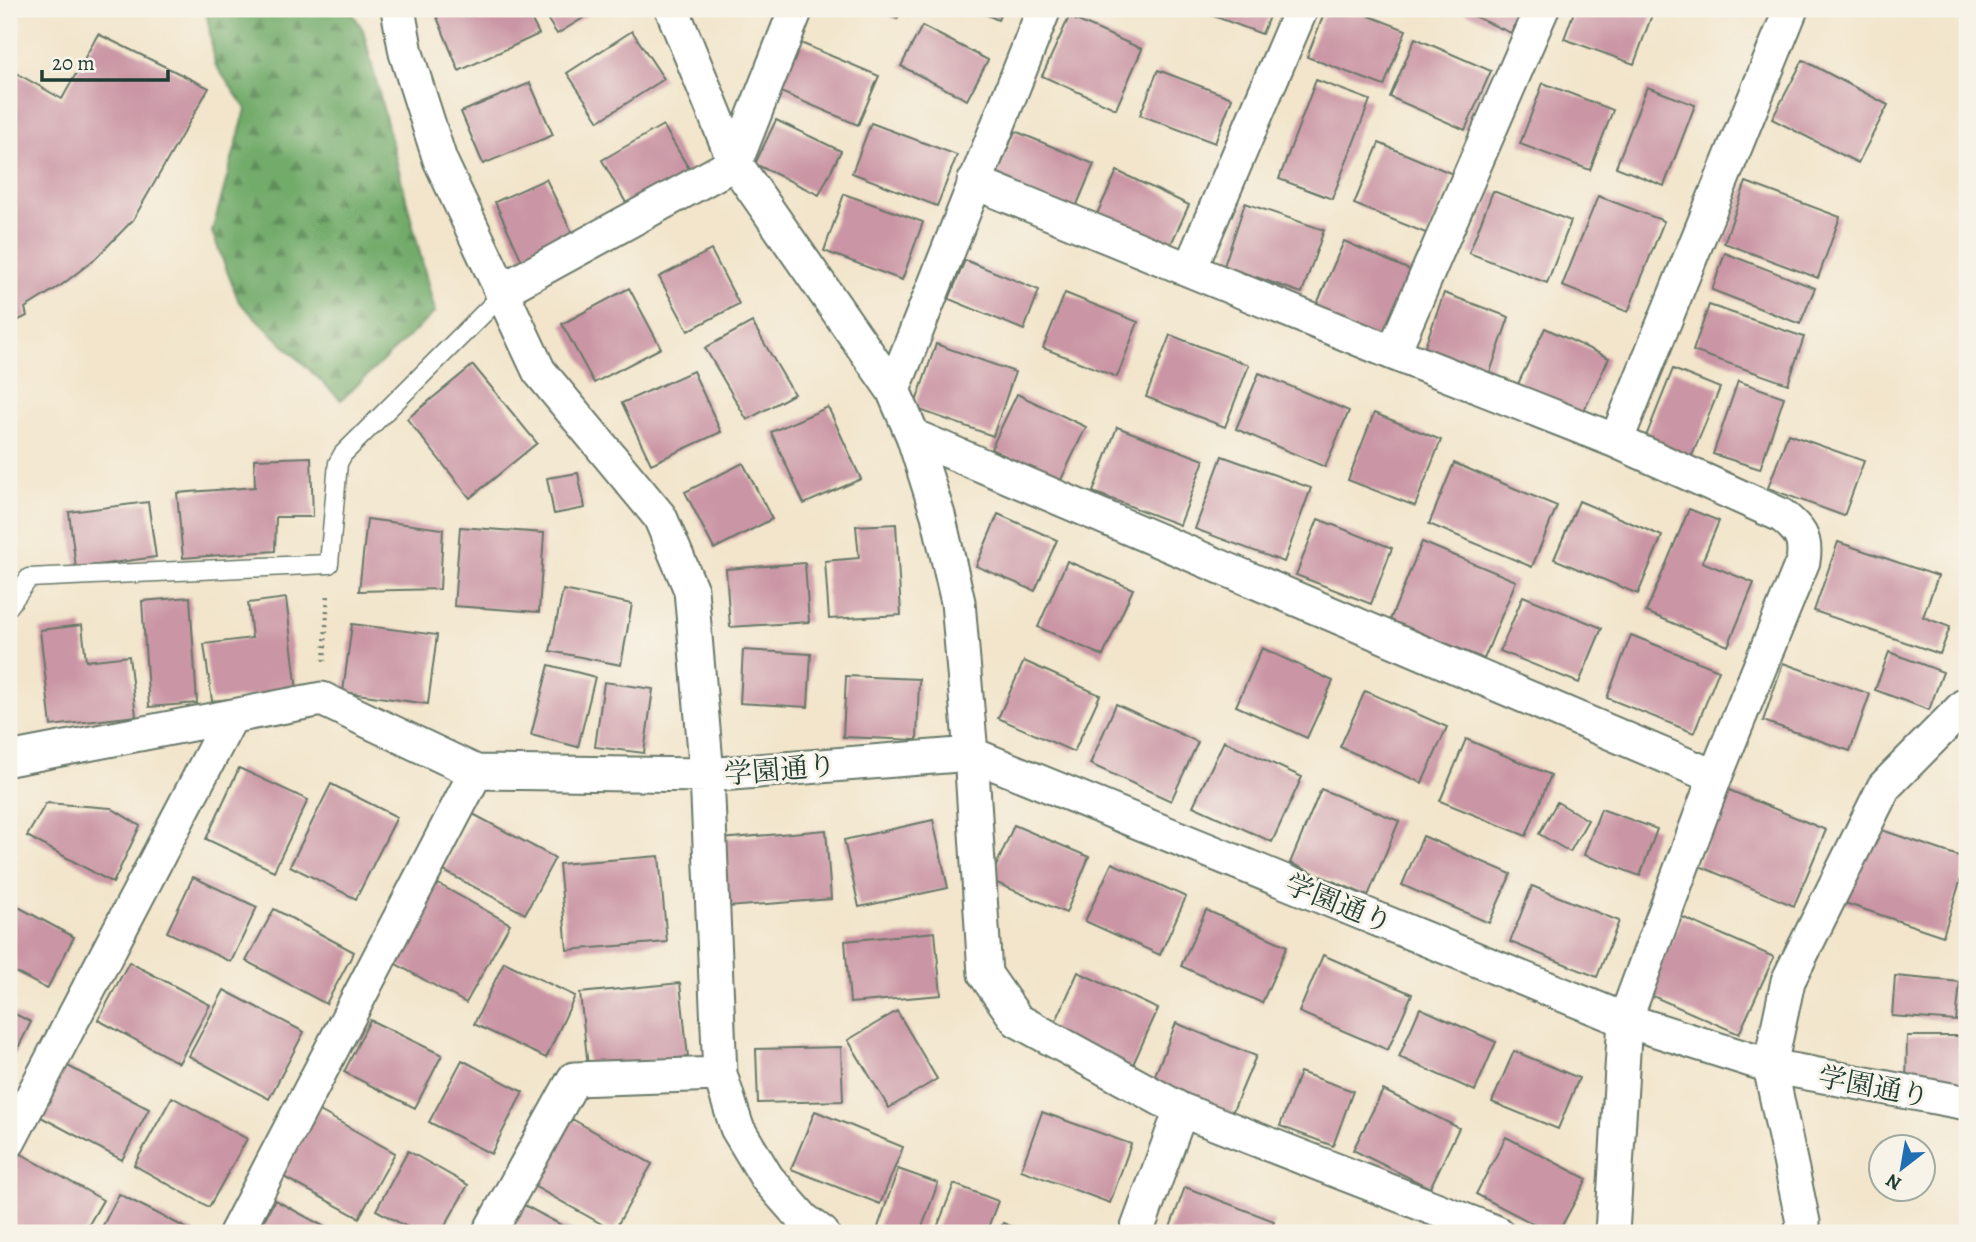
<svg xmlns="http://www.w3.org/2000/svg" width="1976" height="1242" font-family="Alegreya,'Noto Serif JP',serif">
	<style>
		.forest { fill: url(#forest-firs); stroke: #48744f; stroke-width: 2 }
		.building { fill: #ca95a4 }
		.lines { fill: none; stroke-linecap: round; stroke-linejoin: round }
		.lane-casing { stroke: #697869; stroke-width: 21 }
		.street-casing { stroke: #697869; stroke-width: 37 }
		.path { stroke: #697869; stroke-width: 4.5; stroke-dasharray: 2 5; stroke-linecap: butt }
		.lane { stroke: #fff; stroke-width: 18 }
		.street { stroke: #fff; stroke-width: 33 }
		.labels { text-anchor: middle; stroke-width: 6; stroke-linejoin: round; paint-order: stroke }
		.street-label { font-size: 28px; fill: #1f3d34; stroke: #f7f3e8 }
	</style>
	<defs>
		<pattern id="forest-firs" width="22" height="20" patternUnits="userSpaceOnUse" patternTransform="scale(1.75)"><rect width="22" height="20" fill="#72ab6a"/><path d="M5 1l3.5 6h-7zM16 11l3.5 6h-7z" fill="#5d8c58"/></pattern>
	</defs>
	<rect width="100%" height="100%" fill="#f7f3e8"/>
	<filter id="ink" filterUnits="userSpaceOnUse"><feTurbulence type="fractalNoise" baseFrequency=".0143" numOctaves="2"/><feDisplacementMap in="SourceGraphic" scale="14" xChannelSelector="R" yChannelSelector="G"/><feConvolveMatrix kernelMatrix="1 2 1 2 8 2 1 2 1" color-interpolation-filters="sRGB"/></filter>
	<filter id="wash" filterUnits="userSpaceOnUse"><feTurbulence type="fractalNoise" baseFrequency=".00686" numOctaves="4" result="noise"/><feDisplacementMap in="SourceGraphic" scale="28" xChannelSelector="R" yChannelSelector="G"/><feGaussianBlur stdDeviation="1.57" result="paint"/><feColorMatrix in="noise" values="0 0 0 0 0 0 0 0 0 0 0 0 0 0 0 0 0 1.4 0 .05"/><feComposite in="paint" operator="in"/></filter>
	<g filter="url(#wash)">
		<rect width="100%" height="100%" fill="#f2e5cb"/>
		<path class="forest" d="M206,9H350L363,30L435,312L341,400L239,302L212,232L246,109L215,64Z"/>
		<g id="blocks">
			<path class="building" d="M435,9H526L539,34L459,71L434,10Z
				M541,9H598L557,34Z
				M873,9H902L897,19Z
				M974,9H1003L998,20Z
				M1195,9H1272L1262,34Z
				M1326,9H1351L1406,30L1384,86L1307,57Z
				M1458,9H1523L1511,33Z
				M1575,9H1654L1634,64L1564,39Z
				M1069,17L1142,49L1116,109L1042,76Z
				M922,26L988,60L967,100L901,66Z
				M632,31L664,79L599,121L567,73Z
				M98,34L209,88L133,220L96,258L63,284L25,308L27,316L9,325V69L62,99Z
				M1415,38L1491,71L1465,130L1390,97Z
				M796,41L879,76L858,125L776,90Z
				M1803,60L1888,105L1858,163L1772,119Z
				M1158,70L1232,98L1215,143L1140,115Z
				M1316,80L1370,100L1332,199L1279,179Z
				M530,83L553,135L483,164L461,112Z
				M1543,83L1613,110L1590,170L1520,144Z
				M1647,87L1695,105L1664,186L1616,167Z
				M776,120L841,151L819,195L755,164Z
				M871,123L957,155L937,206L852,173Z
				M663,125L692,174L630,210L602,160Z
				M1015,131L1094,164L1071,219L992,187Z
				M1379,143L1453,174L1428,234L1354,204Z
				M1117,171L1189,205L1166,255L1094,220Z
				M546,179L574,237L522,261L495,202Z
				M1746,182L1840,217L1818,278L1724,243Z
				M1493,191L1571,221L1547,283L1469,253Z
				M844,194L923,222L902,280L824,251Z
				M1598,196L1664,221L1628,312L1562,286Z
				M1245,203L1324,230L1302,293L1224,266Z
				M1344,241L1412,271L1381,342L1313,313Z
				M711,250L739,304L688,331L659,277Z
				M1725,253L1815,288L1800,324L1712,290Z
				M965,260L1039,290L1024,330L949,299Z
				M629,288L661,348L594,383L562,324Z
				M1065,293L1138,322L1117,377L1043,348Z
				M1444,293L1509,317L1487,381L1421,357Z
				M1709,305L1804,337L1788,384L1693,351Z
				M752,322L794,394L747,420L705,348Z
				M1545,328L1609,358L1580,419L1516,388Z
				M1170,335L1249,365L1225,427L1146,397Z
				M936,344L1015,372L993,436L914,408Z
				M473,365L537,443L470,498L407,419Z
				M1673,369L1720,388L1689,463L1643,444Z
				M693,371L721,432L651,464L622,403Z
				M1259,373L1349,411L1325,467L1236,429Z
				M1738,381L1784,397L1760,469L1713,454Z
				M1017,394L1086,427L1060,482L991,449Z
				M828,407L861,479L804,504L771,432Z
				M1374,413L1441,440L1415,506L1348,480Z
				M1117,427L1204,460L1180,525L1093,492Z
				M1788,434L1864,461L1844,516L1768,488Z
				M1222,456L1311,488L1284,562L1195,529Z
				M311,457L313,517H276L275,551L183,558L177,493L255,487L254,459Z
				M743,463L772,519L714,549L685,492Z
				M1454,463L1557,506L1532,567L1429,524Z
				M578,473L585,508L554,514L547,478Z
				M1579,501L1662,536L1638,594L1554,559Z
				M148,502L156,557L76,568L69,512Z
				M1689,509L1719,521L1702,562L1754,583L1728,646L1646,612Z
				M998,514L1057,540L1035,591L976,566Z
				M367,519L443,529L440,589L359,591Z
				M1318,519L1392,548L1371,604L1296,575Z
				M896,524L901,615L829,619L825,561L859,558L856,526Z
				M460,527L544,533L539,612L454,606Z
				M1422,542L1516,581L1484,659L1390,620Z
				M1838,542L1938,576L1923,617L1950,627L1940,654L1814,611Z
				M1067,561L1133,589L1103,656L1038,627Z
				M805,563L809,622L730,627L726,569Z
				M563,590L632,604L621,665L550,651Z
				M1523,596L1602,628L1579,683L1500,651Z
				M190,597L197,703L149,707L142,601Z
				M286,598L297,691L212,701L204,644L252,638L248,603Z
				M352,624L437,635L428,704L343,692Z
				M82,625L86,661L129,656L136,716L51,726L40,630Z
				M1631,635L1719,670L1694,733L1607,698Z
				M1262,648L1333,681L1307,738L1236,706Z
				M743,650L811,654L808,707L740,703Z
				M1889,652L1943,672L1929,710L1875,690Z
				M1024,661L1100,695L1074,752L998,718Z
				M1783,663L1870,694L1850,751L1763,721Z
				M549,665L595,677L578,747L531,735Z
				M846,676L919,679L917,740L843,737Z
				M604,682L653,689L644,753L595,747Z
				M1365,691L1447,727L1422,783L1340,747Z
				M1116,704L1198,742L1171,801L1090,764Z
				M1466,739L1551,775L1526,836L1440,801Z
				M1224,741L1302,777L1272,842L1193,806Z
				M239,768L308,800L274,871L206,839Z
				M331,784L397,817L356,899L290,866Z
				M1321,789L1399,821L1368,896L1290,863Z
				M1729,790L1826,830L1794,906L1697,865Z
				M1557,802L1588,820L1570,852L1539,834Z
				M46,803L111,808L140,826L113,883L27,836Z
				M1601,809L1657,829L1640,876L1584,855Z
				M473,814L555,858L525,914L444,871Z
				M933,820L948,888L859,907L844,840Z
				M1014,825L1089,857L1066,913L990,880Z
				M1870,826L1967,859L1943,936L1845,903Z
				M826,830L831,899L728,907L721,839Z
				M1423,836L1511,874L1489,923L1402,885Z
				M659,856L667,942L567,950L559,864Z
				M1112,863L1186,897L1160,955L1085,921Z
				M193,877L257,907L231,962L167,932Z
				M433,881L510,924L466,1003L389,960Z
				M1532,886L1619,921L1597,977L1510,942Z
				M9,902L74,937L47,989L9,969Z
				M274,909L354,952L326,1004L246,961Z
				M1206,910L1287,946L1262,1003L1181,966Z
				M1682,917L1774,957L1739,1034L1648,994Z
				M935,932L941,995L850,1003L845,941Z
				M1323,955L1412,994L1388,1050L1299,1012Z
				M129,962L210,1005L179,1063L98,1020Z
				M504,962L575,996L546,1058L474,1024Z
				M1078,972L1158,1009L1131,1069L1051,1032Z
				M1895,976L1960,982L1956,1021L1892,1016Z
				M680,983L688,1057L588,1067L580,993Z
				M224,990L304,1032L269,1099L189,1056Z
				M1420,1008L1496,1042L1475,1091L1399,1057Z
				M9,1011L31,1022L9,1066Z
				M897,1011L937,1079L889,1108L848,1040Z
				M370,1020L442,1055L415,1108L344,1072Z
				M1176,1023L1256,1056L1232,1113L1153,1080Z
				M1907,1036H1967V1089H1906Z
				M841,1047L843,1101L758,1103L756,1049Z
				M1514,1051L1579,1078L1558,1129L1492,1102Z
				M462,1060L523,1092L491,1154L429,1122Z
				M66,1065L149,1109L122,1160L39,1116Z
				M1300,1072L1353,1091L1333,1146L1280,1126Z
				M1383,1090L1459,1128L1430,1188L1353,1150Z
				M172,1097L247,1139L209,1207L134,1165Z
				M318,1110L395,1153L359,1218L282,1176Z
				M815,1111L903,1147L880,1204L791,1169Z
				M1042,1112L1131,1144L1110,1203L1021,1170Z
				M572,1119L652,1164L614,1231L534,1186Z
				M1506,1137L1587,1179L1558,1233H1551L1476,1194Z
				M408,1151L468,1185L441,1233H418L376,1210Z
				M18,1152L103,1200L84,1233H29L9,1222V1167Z
				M898,1169L938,1183L920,1233H876Z
				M954,1184L998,1201L986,1233H935Z
				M1185,1187L1274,1221L1270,1233H1168Z
				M119,1194L196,1233H99Z
				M275,1200L336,1233H257Z
				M524,1205L576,1233H508Z
				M1003,1223L1028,1233H999Z"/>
		</g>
	</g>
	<g filter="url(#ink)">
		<use href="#blocks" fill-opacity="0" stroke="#697869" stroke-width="2"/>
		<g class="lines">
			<g class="lane-casing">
				<path id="lane" d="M9,606L29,578L329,564L338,463L343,454L502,295"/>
			</g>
			<g class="street-casing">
				<path id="street" d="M398,9L406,53L440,160L539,371L660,517L691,590L707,775L720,1074L737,1128L767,1178L804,1220L822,1233
					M672,9L735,163L796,9
					M974,182L1393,353L1616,441
					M1190,269L1301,9
					M501,291L735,163L893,390L913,436L938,515L958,602L971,754L985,974L1017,1020L1181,1110L1497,1233
					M1393,353L1542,9
					M893,390L1044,9
					M913,436L1715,777
					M9,759L322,699L476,772L707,775L971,754L1625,1020L1770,1066L1967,1103
					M9,1141L231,717
					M236,1233L476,772
					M489,1233L574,1079L720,1074
					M1136,1233L1181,1110
					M1612,1233L1625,1020L1715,777L1803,561C1807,538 1799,529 1781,515L1616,441L1791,9
					M1801,1233L1803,1222L1770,1066L1788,981L1884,787L1964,706H1967"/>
			</g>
			<path class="path" d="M324,661L328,593"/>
			<use href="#lane" class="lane"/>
			<use href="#street" class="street"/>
		</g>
	</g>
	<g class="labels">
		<g class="street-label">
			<text transform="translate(780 769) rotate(-5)" y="10">学園通り</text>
			<text transform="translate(1339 903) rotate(22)" y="10">学園通り</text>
			<text transform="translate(1874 1086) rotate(11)" y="10">学園通り</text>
		</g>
	</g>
	<rect width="1976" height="1242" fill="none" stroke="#f7f3e8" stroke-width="35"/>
	<g transform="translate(1902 1168) rotate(211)"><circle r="33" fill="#f7f3e8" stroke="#a1aaa0" stroke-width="2"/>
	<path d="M0-5L12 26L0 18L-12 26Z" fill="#1f6fb2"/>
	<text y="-10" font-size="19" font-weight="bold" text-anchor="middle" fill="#1f3d34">N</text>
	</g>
	<path d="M42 70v10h126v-10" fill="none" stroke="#1f3d34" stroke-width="3.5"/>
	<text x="52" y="70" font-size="21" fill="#1f3d34" stroke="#f7f3e8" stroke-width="5" paint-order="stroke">20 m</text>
</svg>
